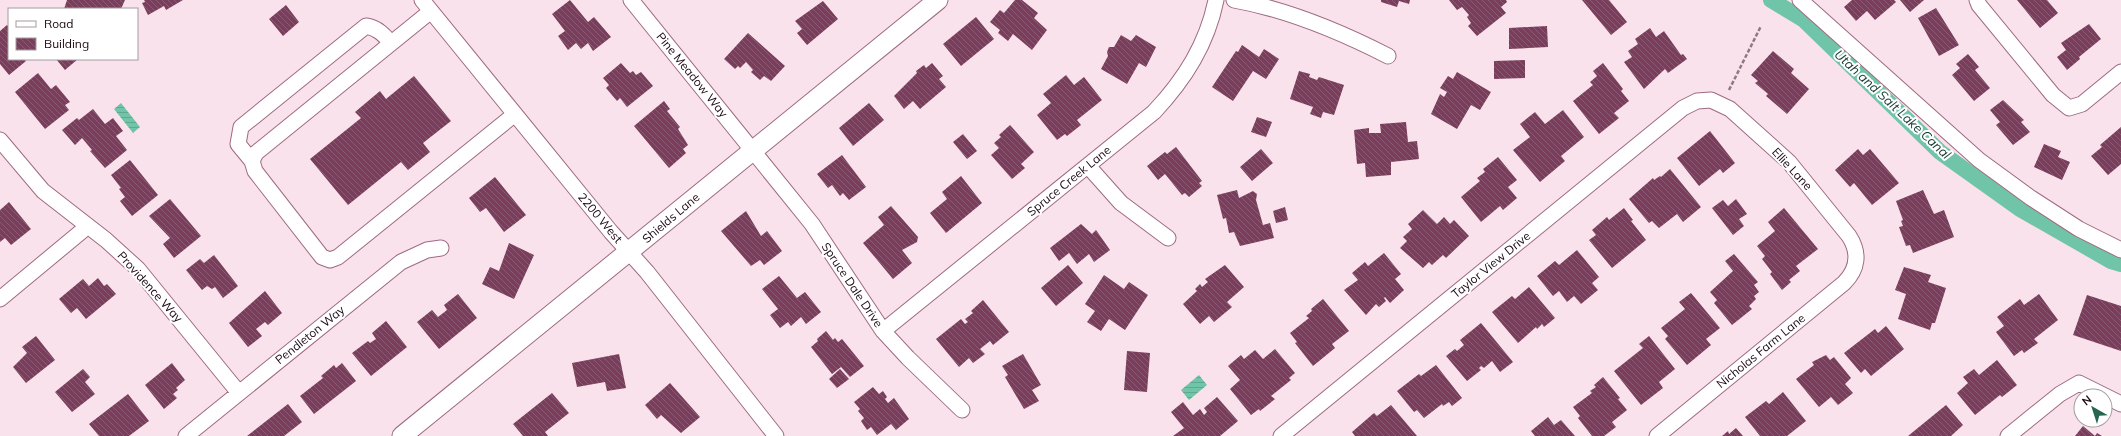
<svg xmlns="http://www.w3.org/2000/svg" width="2121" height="436" font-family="Mulish,sans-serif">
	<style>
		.water { fill: url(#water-rules) }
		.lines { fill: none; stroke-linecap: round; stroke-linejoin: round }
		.canal { stroke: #70c5a8; stroke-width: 16 }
		.building { fill: url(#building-back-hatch) }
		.minor-casing { stroke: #9f6a83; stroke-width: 17 }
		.major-casing { stroke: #9f6a83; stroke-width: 21 }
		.path { stroke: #8f7983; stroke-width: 2.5; stroke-dasharray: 4 2; stroke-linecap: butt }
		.minor { stroke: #fff; stroke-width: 15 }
		.major { stroke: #fff; stroke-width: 19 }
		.labels { text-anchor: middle; stroke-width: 4; stroke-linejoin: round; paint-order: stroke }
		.street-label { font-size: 12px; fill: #1a0711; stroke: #fff }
		.water-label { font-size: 13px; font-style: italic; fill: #143b2f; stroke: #fff }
	</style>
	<defs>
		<pattern id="water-rules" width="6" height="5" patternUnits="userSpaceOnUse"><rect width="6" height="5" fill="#70c5a8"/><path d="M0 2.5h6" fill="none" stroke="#60a890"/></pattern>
		<pattern id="building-back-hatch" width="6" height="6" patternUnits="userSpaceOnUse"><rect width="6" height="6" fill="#7a3e5c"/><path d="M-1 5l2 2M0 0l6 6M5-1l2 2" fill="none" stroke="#8a5c73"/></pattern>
	</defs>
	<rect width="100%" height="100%" fill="#fae2ec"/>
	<path class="water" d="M121,103L140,127L133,133L114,109Z
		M1199,375L1207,385L1189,400L1181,390Z"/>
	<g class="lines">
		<path class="canal" d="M1771,0L1804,20L1940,152L2020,209L2111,261L2121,264"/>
	</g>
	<path class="building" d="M67,0H125L121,9H64Z
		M144,0H183L166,10L164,6L148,15L142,3L145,2Z
		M570,0L588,22L594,17L611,37L593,51L588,43L581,49L576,43L568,50L558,36L565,31L552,14Z
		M1015,0H1022L1038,13L1034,18L1047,30L1032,50L1013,34L1008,41L998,33L1000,30L990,22L1000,10L1004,13Z
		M1381,0H1410L1409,4L1399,1L1397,7L1381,2Z
		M1449,0H1506L1507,2L1501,7L1506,13L1477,36L1468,26L1471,23L1467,17L1469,15L1462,7L1457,10Z
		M1582,0H1609L1627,22L1611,35Z
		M1852,0H1894L1896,2L1875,20L1867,11L1856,21L1844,7Z
		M1900,0H1924L1910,12Z
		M2017,0H2047L2058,13L2040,28Z
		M823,1L838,19L807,45L797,33L802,29L795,21Z
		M286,5L299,22L283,36L269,19Z
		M1936,8L1959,45L1939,56L1918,18Z
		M976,17L994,39L961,66L943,44Z
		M2089,24L2101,39L2079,57L2080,59L2067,70L2057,57L2066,50L2061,43Z
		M7,25L9,27V59H24L26,61L9,75L0,64V31Z
		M1547,26L1548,47L1509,49V28Z
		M1650,28L1656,37L1664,31L1681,55L1683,54L1687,59L1668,73L1665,69L1644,89L1624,62L1632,57L1628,51L1638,44L1635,39Z
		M748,33L785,66L771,81L764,76L760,80L751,72L753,70L746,62L740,68L738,66L735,69L724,59Z
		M1121,35L1131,41L1136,35L1156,47L1146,67L1139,63L1127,84L1101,69L1108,56L1107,52L1109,47H1114Z
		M1242,45L1259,57L1264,49L1279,59L1266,79L1253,71L1233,101L1212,87L1236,51L1238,52Z
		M1773,51L1794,69L1791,73L1809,89L1787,114L1766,96L1768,94L1755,83L1758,81L1751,75Z
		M1968,54L1979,67L1975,70L1990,88L1974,101L1952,75L1960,68L1956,64Z
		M56,59H78L65,70Z
		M1525,60V78L1494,79V61Z
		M621,63L630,73L633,71L636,75L641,72L653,86L627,107L620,98L617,101L606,88L609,85L603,78Z
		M932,63L943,76L939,79L946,87L920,109L913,101L904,109L894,96L917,73L916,71L924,65L926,68Z
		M1603,63L1623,89L1621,91L1629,101L1614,113L1619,118L1599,134L1573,101L1593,85L1590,82L1597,76L1593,71Z
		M1299,71L1310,74L1309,77L1317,80L1319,77L1344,85L1334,115L1323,112L1321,118L1310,114L1313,107L1290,99Z
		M1457,72L1491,92L1480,110L1471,105L1457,129L1431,114L1440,94L1444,97L1447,92L1440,88L1448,76L1453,79Z
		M38,73L51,89L56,85L70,102L65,105L69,110L45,129L15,92Z
		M1066,75L1074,85L1084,77L1102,100L1077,120L1081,125L1067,136L1065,134L1057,140L1037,115L1051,103L1043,94Z
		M414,76L451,121L423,143L430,152L408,170L401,162L348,205L310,159L361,118L355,112L380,91L386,99Z
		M2003,100L2024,120L2021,122L2030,132L2013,145L1996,125L2000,122L1990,110Z
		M664,101L670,109L667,111L680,127L678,129L688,145L683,149L686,153L669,168L634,126Z
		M869,103L884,120L853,146L839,128Z
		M93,109L105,124L113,118L123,131L116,136L127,150L105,168L90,151L92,150L82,138L75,145L62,130L77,118L79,120Z
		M1563,110L1584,137L1561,156L1565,161L1540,182L1513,150L1530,137L1520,124L1535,112L1545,124Z
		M1257,117L1272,122L1266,137L1251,132Z
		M1406,122L1408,142L1417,141L1419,159L1391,162V175L1366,177L1365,163L1357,164L1354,130L1369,128V133H1381L1380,124Z
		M1010,125L1034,152L1021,164L1025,168L1012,179L991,155L999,148L994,143L1001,137L999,135Z
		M2121,127V164L2108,175L2091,156L2102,147L2100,145Z
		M1710,131L1735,163L1723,173L1720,169L1699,186L1677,158Z
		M963,134L977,151L967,159L953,142Z
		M2044,144L2061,151L2058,157L2070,162L2062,180L2034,167Z
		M1176,147L1202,181L1199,183L1202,186L1189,197L1185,193L1182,195L1165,174L1158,180L1147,166L1165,152L1167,154Z
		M1261,149L1273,163L1252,181L1240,167Z
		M1858,149L1863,155L1870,149L1899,183L1872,205L1854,183L1850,187L1835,170Z
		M842,155L866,187L849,200L843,193L840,196L832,185L828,188L817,174Z
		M1498,157L1517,180L1508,187L1517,198L1503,210L1500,206L1481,222L1461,197L1480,181L1477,178L1485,172L1483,169Z
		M130,160L158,195L132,216L120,201L125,197L119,189L121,188L111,175Z
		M1670,169L1701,207L1683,222L1677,214L1659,228L1652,221L1649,223L1629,199L1653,178L1654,180L1660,176L1661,177Z
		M961,176L982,203L946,233L930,213L947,199L942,192Z
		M495,177L526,215L504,232L486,208L480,212L469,198Z
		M1237,190L1239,198L1253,191L1257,194L1256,200L1263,225L1270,223L1274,238L1240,246L1234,232L1229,233L1226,218L1223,219L1217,195Z
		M1923,190L1934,214L1944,210L1954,237L1913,253L1910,245L1906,246L1899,227L1903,226L1901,221L1903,220L1896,201Z
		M170,199L201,236L174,258L163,244L170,238L149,216Z
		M1736,199L1747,214L1739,219L1744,226L1733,235L1712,208L1723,200L1728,206Z
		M9,202L31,229L11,245L5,238L0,242V210Z
		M891,206L918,237L917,242L902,250L912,263L893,279L863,243L884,225L878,217Z
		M1285,207L1288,220L1276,223L1273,211Z
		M1624,208L1633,220L1631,221L1646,240L1612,268L1589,240L1596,235L1592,230L1607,217L1609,220Z
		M1784,208L1818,249L1796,266L1800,271L1789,280L1791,282L1782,290L1770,274L1772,272L1762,259L1765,256L1757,246L1775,231L1768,222Z
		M1423,210L1437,224L1444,217L1450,224L1454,220L1469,236L1446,258L1443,255L1432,265L1429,262L1423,268L1400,248L1407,241L1403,237L1412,229L1408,224Z
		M746,211L761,236L767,231L782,251L764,265L760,260L751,266L721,231Z
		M1081,224L1092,234L1096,230L1110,250L1094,262L1089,254L1077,264L1069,253L1059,261L1050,248Z
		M509,243L534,255L514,299L482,284L490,267L499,271Z
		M1577,250L1599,277L1592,283L1598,290L1581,304L1574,296L1567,302L1559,291L1553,296L1537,276L1555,261L1559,265Z
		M1384,253L1401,274L1395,279L1404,290L1390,303L1385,297L1384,298L1386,301L1379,307L1376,304L1366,315L1344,290L1358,280L1352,273L1365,262L1368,266Z
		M1734,254L1758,282L1754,285L1759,292L1754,296L1756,299L1749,306L1752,309L1732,325L1714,303L1717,300L1710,292L1733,271L1725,261Z
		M214,255L238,286L223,298L215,287L212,289L207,286L202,290L186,270L200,259L204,263Z
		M1068,265L1083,283L1056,306L1041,288Z
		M1225,265L1244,287L1227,302L1232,307L1214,322L1209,316L1200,324L1183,304L1197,291L1195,289L1200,284L1202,287L1208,282L1205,279Z
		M1904,267L1931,275L1928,282L1946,288L1935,323H1932L1930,330L1898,319L1906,294L1895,290Z
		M1104,275L1124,289L1129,282L1148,295L1125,330L1109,319L1101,331L1087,322L1095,311L1085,304Z
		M779,276L797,298L805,292L821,312L806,324L801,317L791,326L788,322L780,328L770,315L778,309L762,289Z
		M98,278L104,286L107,284L116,294L86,319L77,308L71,313L59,299L83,279L89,286Z
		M1529,287L1555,318L1544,327L1542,324L1537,329L1536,327L1518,343L1492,312L1512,296L1515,299Z
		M265,291L282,313L268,325L265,322L256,329L262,336L248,347L229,323Z
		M1691,293L1720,328L1706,339L1711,345L1687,365L1665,339L1668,336L1661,328L1685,309L1679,302Z
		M458,294L477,318L439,349L417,322L432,310L438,317L447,310L444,305Z
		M2039,294L2058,320L2034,339L2038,343L2024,353L2022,350L2014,356L1996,332L2004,326L1997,317L2020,299L2024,305Z
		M2087,295L2121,306V351L2073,335Z
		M1323,299L1349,331L1332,344L1335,348L1313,366L1295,343L1297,342L1290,333L1309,318L1306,316L1312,311L1311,309Z
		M983,300L1009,332L993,345L990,341L980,349L985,354L973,363L969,358L959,367L936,339L961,319L965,324L968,322L965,319L973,313L971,311Z
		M386,321L407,347L371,376L352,353L368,341L370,343L376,339L372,333Z
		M1481,323L1513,362L1500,372L1492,361L1484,368L1481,366L1479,368L1481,370L1467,381L1446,356L1455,349L1457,351L1464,345L1460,340Z
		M1886,326L1904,349L1871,376L1865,369L1861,373L1844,353L1875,329L1878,333Z
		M826,331L833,340L835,338L838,342L842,339L864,366L850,377L841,367L832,374L811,347L818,341L817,339Z
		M36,336L55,360L26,383L13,367L27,353L22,347Z
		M1649,336L1675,369L1659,382L1663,388L1641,405L1614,371L1643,348L1639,344Z
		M1275,349L1295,373L1289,378L1291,380L1271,396L1275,399L1260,411L1259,409L1251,415L1230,389L1240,380L1228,366L1241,355L1244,359L1255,350L1263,359Z
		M1127,351L1150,353L1147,392L1124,390Z
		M619,354L626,388L607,391L605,382L577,387L572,363Z
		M1023,354L1041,385L1032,390L1039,401L1024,409L1005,377L1008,375L1002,366Z
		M1826,355L1830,360L1834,357L1851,378L1845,384L1853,393L1838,405L1831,397L1819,407L1796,379L1814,365L1812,362Z
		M1997,360L2017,385L2002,397L2000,395L1975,415L1957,393L1968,383L1963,377L1974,369L1979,375Z
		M172,363L185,380L176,388L178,390L173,394L177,398L164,409L145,385Z
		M342,363L356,381L314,414L300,396L323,378L321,376L334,365L336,368Z
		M1436,365L1462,398L1452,406L1449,402L1443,406L1442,404L1424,418L1417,410L1414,412L1397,391L1419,374L1421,376Z
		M83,369L90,377L85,382L95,394L72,412L55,392Z
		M840,369L849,379L837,388L829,379Z
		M1603,377L1620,398L1618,399L1627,410L1612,422L1616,427L1604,436H1592L1578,418L1580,416L1573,407L1592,393L1590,391L1596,387L1594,385Z
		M670,383L700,417L681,433L661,415L657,419L645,405Z
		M873,387L879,394L883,391L887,397L885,399L888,403L894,398L909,419L896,430L891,424L877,435L871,427L867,430L861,421L864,418L858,411L860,409L854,402Z
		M1783,392L1806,421L1787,436H1760L1745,417L1766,401L1769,404Z
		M552,393L569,413L545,432L548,436H523L513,424Z
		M128,394L149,421L129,436H99L89,424Z
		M1217,397L1238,421L1220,436H1173L1184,428L1171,412L1183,402L1193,415L1200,409L1204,415L1207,412L1204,408Z
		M288,404L302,422L284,436H247Z
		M1391,405L1417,436H1355L1352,432L1374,413L1377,416Z
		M1946,405L1963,425L1951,436H1908Z
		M1548,417L1554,425L1561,420L1575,436H1535L1531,431Z
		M2083,426L2095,436L2097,433L2102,436H2075Z
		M1736,428L1743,436H1722L1728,431L1729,434Z"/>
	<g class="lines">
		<g class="minor-casing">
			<path id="minor" d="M422,0L611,232L647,272L776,436
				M631,0L812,224L883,331L908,358L962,410
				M1234,0C1285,9 1341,32 1388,56
				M1800,0L1979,160L2031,198L2079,229L2121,250
				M1977,0L1979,5L2053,95L2069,108L2082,104L2121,72
				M431,11L256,153L252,161L255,171L322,257L330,260L338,257L515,114
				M0,140L43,191L106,240L138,269L239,393
				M252,161L238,144L241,127L366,26C378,28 384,35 391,43
				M1088,166L1121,203L1168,238
				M0,299L88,226
				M883,331L1154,112C1185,79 1207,44 1216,0
				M186,436L401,262L427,250L441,248
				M1281,436L1683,108L1697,101L1711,100L1730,109L1789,162L1849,236C1860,253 1858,269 1844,283L1657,436
				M2008,436L2060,394L2079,383L2121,404"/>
		</g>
		<g class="major-casing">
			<path id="major" d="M402,436L938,0"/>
		</g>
		<path class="path" d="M1729,90L1761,26"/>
		<use href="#minor" class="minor"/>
		<use href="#major" class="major"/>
	</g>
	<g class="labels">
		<g class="street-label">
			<text transform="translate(692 75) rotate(51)" y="4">Pine Meadow Way</text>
			<text transform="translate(1792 169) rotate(47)" y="4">Ellie Lane</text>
			<text transform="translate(1069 181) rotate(-39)" y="4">Spruce Creek Lane</text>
			<text transform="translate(600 218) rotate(50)" y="4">2200 West</text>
			<text transform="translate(671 218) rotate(-40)" y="4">Shields Lane</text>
			<text transform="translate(1491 265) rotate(-39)" y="4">Taylor View Drive</text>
			<text transform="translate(852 285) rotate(56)" y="4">Spruce Dale Drive</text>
			<text transform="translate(150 287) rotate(48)" y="4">Providence Way</text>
			<text transform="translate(310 335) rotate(-39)" y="4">Pendleton Way</text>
			<text transform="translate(1761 351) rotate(-39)" y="4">Nicholas Farm Lane</text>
		</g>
		<g class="water-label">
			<text transform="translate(1893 104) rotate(43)" y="5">Utah and Salt Lake Canal</text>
		</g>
	</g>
	<rect x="8" y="8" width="130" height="52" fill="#ffffff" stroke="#a39ca0"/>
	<rect x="16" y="21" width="20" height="6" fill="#ffffff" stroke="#a39ca0"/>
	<text x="44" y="28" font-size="12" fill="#1a0711">Road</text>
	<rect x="16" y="38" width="20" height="12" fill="url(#building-back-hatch)" stroke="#a39ca0"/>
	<text x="44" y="48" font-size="12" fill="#1a0711">Building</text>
	<g transform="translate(2093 408) rotate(321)"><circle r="19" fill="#ffffff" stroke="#a39ca0"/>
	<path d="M0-3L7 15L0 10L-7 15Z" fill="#276552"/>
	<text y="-6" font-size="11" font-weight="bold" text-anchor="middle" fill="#1a0711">N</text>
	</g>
</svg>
